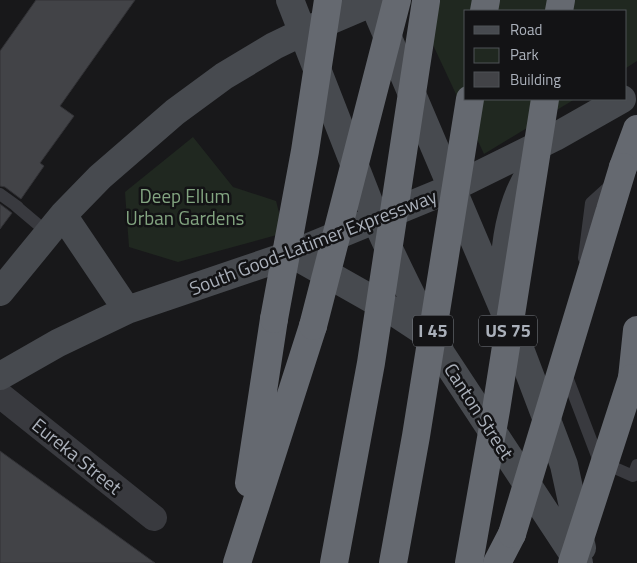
<svg xmlns="http://www.w3.org/2000/svg" width="637" height="563" font-family="'Titillium Web',sans-serif">
	<style>
		.green { fill: #202820 }
		.building { fill: #424347; stroke: #323236 }
		.lines { fill: none; stroke-linecap: round; stroke-linejoin: round }
		.lane { stroke: #393a3f; stroke-width: 12 }
		.street { stroke: #393a3f; stroke-width: 26 }
		.secondary { stroke: #474a4f; stroke-width: 28 }
		.highway { stroke: #656970; stroke-width: 28 }
		.highway-bridge { stroke: #656970; stroke-width: 28 }
		.labels { text-anchor: middle; stroke-width: 5; stroke-linejoin: round; paint-order: stroke }
		.shield { fill: #131315; stroke: #7d8188; stroke-width: 1 }
		.shield-label { font-size: 18px; font-weight: bold; fill: #aab0ba }
		.park-label { font-size: 19px; fill: #83a581; stroke: #131315 }
		.street-label { font-size: 19px; fill: #aab0ba; stroke: #131315 }
	</style>
	<rect width="100%" height="100%" fill="#18181a"/>
	<path class="green" d="M412,0H637V61L626,68V11H466V99H575L484,154Z
		M193,137L233,187L276,201L284,233L178,262L129,247L125,192Z"/>
	<path class="building" d="M36,0H135L60,106L74,116L40,163L44,166L21,199L5,187L0,186V51Z
		M0,204L12,213L0,229Z
		M0,451L155,563H0Z"/>
	<g class="lines">
		<path class="lane" d="M0,194L18,207
			M16,206L48,233
			M584,258L591,203L613,183
			M568,370L567,377L599,461L633,476L637,465"/>
		<path class="street" d="M0,395L154,518"/>
		<path class="secondary" d="M290,0L376,220C396,266 419,311 442,355L579,563
			M372,0L517,341L564,465L582,548
			M63,215L127,310
			M292,254L391,310L432,337
			M0,292L63,215L100,177L175,112L224,76L274,46L303,32L378,0
			M510,300C508,287 504,273 505,261C506,234 514,197 529,175
			M0,376L58,343L127,310L292,254L452,188L555,137L622,99"/>
		<path class="highway" d="M484,11L486,0
			M559,11L561,0
			M623,167L637,129
			M632,378L637,330
			M249,483L274,319
			M237,563L313,326
			M497,563L512,534"/>
		<path class="highway-bridge" d="M274,319L305,151L328,0
			M313,326L397,0
			M512,534L623,167
			M334,563L371,363L426,1
			M393,563L416,436L470,99
			M469,563L496,410L545,99
			M572,563L632,378"/>
	</g>
	<g class="labels">
		<g class="shield">
			<rect x="413" y="315.5" width="40" height="31" rx="4"/>
			<rect x="479" y="315.5" width="58" height="31" rx="4"/>
		</g>
		<g class="shield-label">
			<text x="433" y="337">I 45</text>
			<text x="508" y="337">US 75</text>
		</g>
		<g class="park-label">
			<text x="185" y="203">Deep Ellum<tspan x="185" dy="22">Urban Gardens</tspan></text>
		</g>
		<g class="street-label">
			<text transform="translate(313 242) rotate(-21)" y="7">South Good-Latimer Expressway</text>
			<text transform="translate(479 411) rotate(57)" y="7">Canton Street</text>
			<text transform="translate(77 456) rotate(39)" y="7">Eureka Street</text>
		</g>
	</g>
	<rect x="464" y="10" width="162" height="90" fill="#131315" stroke="#4f5257"/>
	<rect x="474" y="26" width="25" height="8" fill="#474a4f" stroke="#4f5257"/>
	<text x="510" y="35" font-size="15" fill="#aab0ba">Road</text>
	<rect x="474" y="48" width="25" height="15" fill="#202820" stroke="#4f5257"/>
	<text x="510" y="60" font-size="15" fill="#aab0ba">Park</text>
	<rect x="474" y="72" width="25" height="15" fill="#424347" stroke="#4f5257"/>
	<text x="510" y="85" font-size="15" fill="#aab0ba">Building</text>
</svg>
